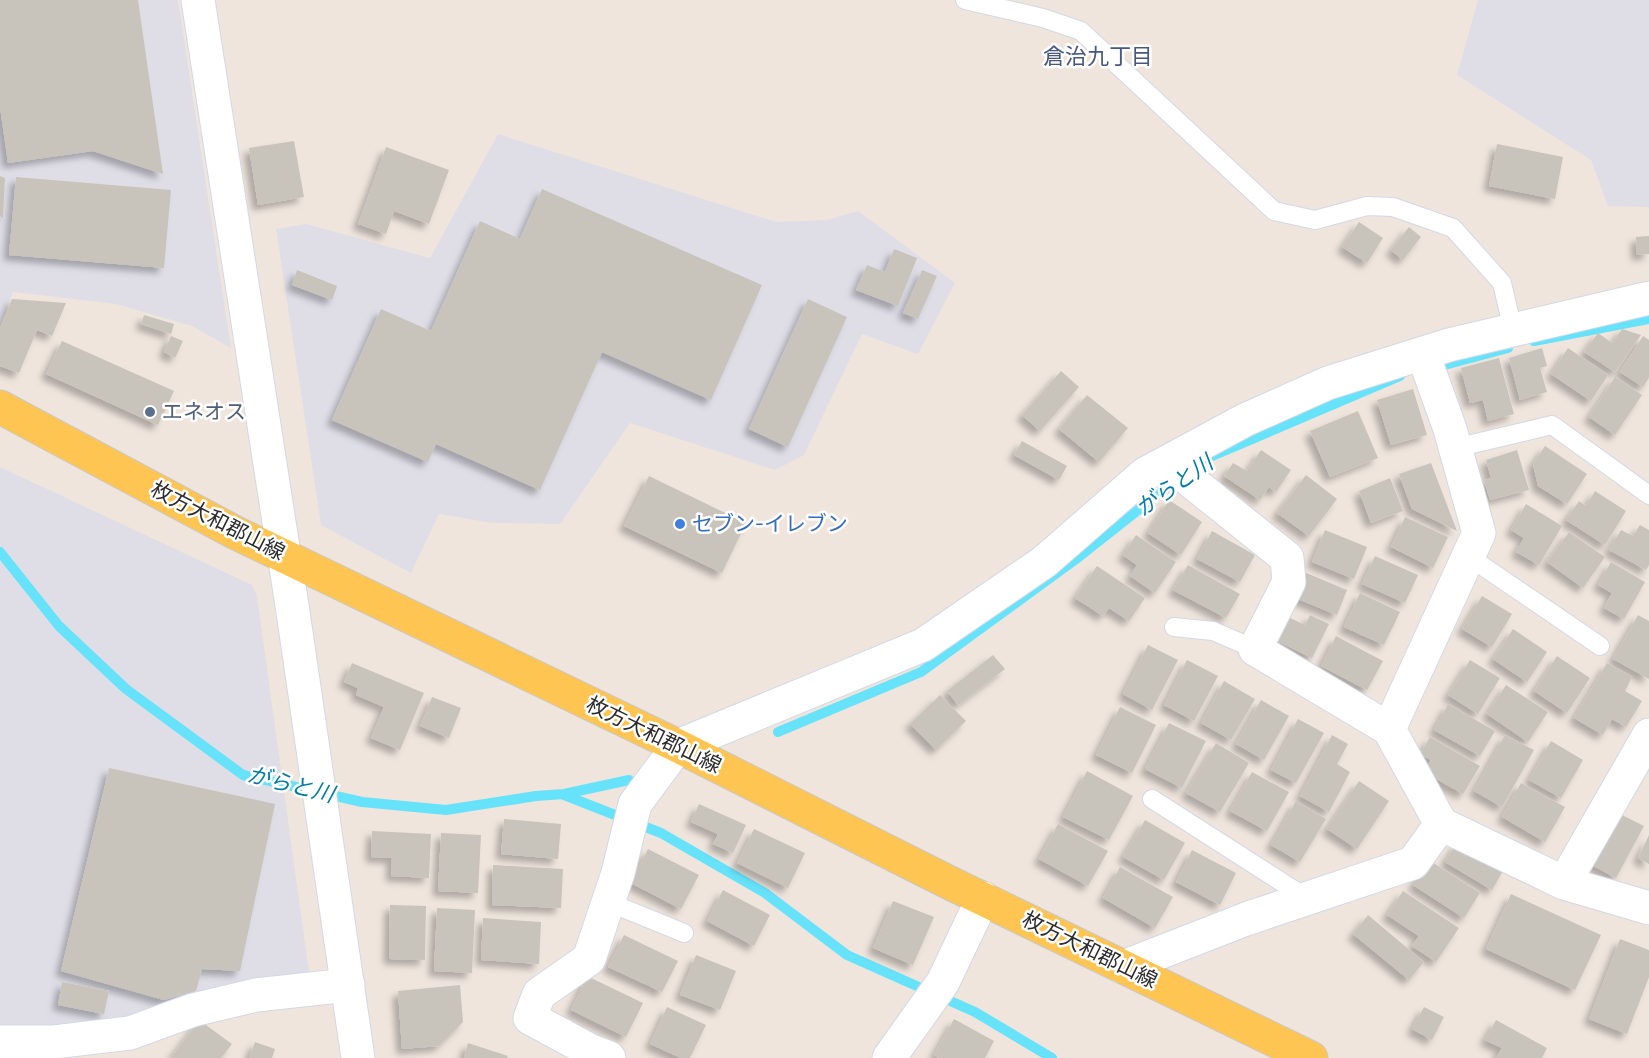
<svg xmlns="http://www.w3.org/2000/svg" width="1649" height="1058" font-family="Commissioner,'Noto Sans JP',sans-serif">
	<style>
		.industrial { fill: #dfdee7 }
		.lines { fill: none; stroke-linecap: round; stroke-linejoin: round }
		.stream { stroke: #66e2fb; stroke-width: 10 }
		.building { fill: #c9c4bb; filter: url(#shadow) }
		.lane-casing { stroke: #d2d8e6; stroke-width: 20 }
		.street-casing { stroke: #d2d8e6; stroke-width: 35 }
		.secondary-casing { stroke: #d2d8e6; stroke-width: 35 }
		.primary-casing { stroke: #c8c8c8; stroke-width: 35 }
		.lane { stroke: #fff; stroke-width: 18 }
		.street { stroke: #fff; stroke-width: 33 }
		.secondary { stroke: #fff; stroke-width: 33 }
		.primary { stroke: #ffc552; stroke-width: 33 }
		.service-dot { fill: #5c6f8a; stroke: #fff; stroke-width: 2 }
		.shop-dot { fill: #3f7fe0; stroke: #fff; stroke-width: 2 }
		.labels { text-anchor: middle; stroke-width: 5; stroke-linejoin: round; paint-order: stroke }
		.service-label { font-size: 21px; fill: #4e5e75; stroke: #fff; text-anchor: start }
		.street-label { font-size: 21px; fill: #2c2c2c; stroke: #fff }
		.shop-label { font-size: 21px; fill: #366cbe; stroke: #fff; text-anchor: start }
		.neighbourhood-label { font-size: 22px; fill: #475782; stroke: #fff }
		.water-label { font-size: 22px; font-style: italic; fill: #017ca4; stroke: #fff }
	</style>
	<defs>
		<filter id="shadow"><feDropShadow dx="-5.5" dy="5.5" stdDeviation="3" flood-color="#0004"/></filter>
	</defs>
	<rect width="100%" height="100%" fill="#efe5dd"/>
	<path class="industrial" d="M0,0H178L231,348L192,326L116,304L13,292L0,326Z
		M1478,0H1649V207L1608,206L1591,160L1457,75Z
		M498,134L776,222L827,220L858,211L955,283L918,354L862,334L804,455L775,470L630,423L560,524L492,523L439,514L411,573L321,525L276,229L306,224L430,258Z
		M0,467L252,585L257,596L310,979L129,1025L0,1028Z"/>
	<g class="lines">
		<path class="stream" d="M1534,341L1649,319
			M1433,368L1508,348
			M1205,459L1400,376
			M0,552L59,626L126,689L243,775L362,802L446,810L536,796L564,794L629,780
			M778,732L921,672L1076,559L1180,477
			M564,795L661,833L765,893L847,955L975,1012L1052,1058"/>
	</g>
	<path class="building" d="M0,0H138L163,174L93,151L8,163L0,107Z
		M294,141L304,197L258,205L249,148Z
		M1497,144L1563,157L1555,199L1489,186Z
		M386,147L449,170L429,224L394,211L386,234L358,224Z
		M0,176L5,178L3,218L0,216Z
		M16,177L171,190L164,268L9,255Z
		M542,189L762,285L711,400L602,352L540,490L436,444L428,462L332,420L381,309L431,331L480,221L520,239Z
		M1359,222L1383,238L1367,263L1342,247Z
		M1409,227L1421,237L1403,260L1391,250Z
		M1649,236V254L1637,255L1636,237Z
		M894,249L917,258L898,306L856,290L867,265L885,272Z
		M297,270L337,286L332,300L292,285Z
		M922,270L937,276L918,319L903,313Z
		M12,299L66,303L52,336L37,330L19,373L0,366V329Z
		M808,299L847,317L788,447L749,429Z
		M144,315L174,324L171,334L141,324Z
		M1622,329L1641,335L1615,372L1584,352L1598,333L1612,343Z
		M171,336L183,341L175,358L164,352Z
		M1643,336L1649,340V378L1643,387L1620,372Z
		M62,341L174,391L158,425L46,374Z
		M1542,348L1547,366L1540,368L1547,392L1520,400L1509,358Z
		M1568,348L1608,375L1591,401L1551,374Z
		M1499,358L1514,414L1488,421L1483,400L1470,403L1461,368Z
		M1061,371L1079,387L1040,431L1022,415Z
		M1615,377L1642,395L1615,435L1589,417Z
		M1413,389L1427,435L1391,445L1377,400Z
		M1087,395L1128,428L1099,462L1059,429Z
		M1358,411L1378,458L1330,477L1310,431Z
		M1022,441L1067,466L1059,480L1014,455Z
		M1545,446L1587,474L1567,504L1538,486L1533,464Z
		M1261,450L1291,470L1276,492L1269,487L1260,500L1224,476L1233,463L1247,471Z
		M1517,450L1529,490L1490,500L1484,480L1491,478L1486,460Z
		M1431,463L1457,531L1412,509L1399,474Z
		M1306,475L1337,499L1309,536L1277,513Z
		M649,476L746,523L722,573L624,526Z
		M1390,478L1403,511L1371,523L1359,491Z
		M1595,491L1626,511L1605,545L1566,520L1579,501L1586,506Z
		M1169,500L1202,522L1181,555L1148,533Z
		M1526,504L1562,526L1539,565L1516,552L1524,538L1511,530Z
		M1405,517L1448,537L1433,568L1391,547Z
		M1640,525L1649,530V565L1646,570L1609,550L1621,530L1633,536Z
		M1325,530L1367,547L1354,579L1312,562Z
		M1212,531L1255,555L1240,582L1197,559Z
		M1569,532L1605,557L1583,588L1547,562Z
		M1136,535L1176,562L1155,593L1130,576L1137,565L1123,555Z
		M1375,556L1418,575L1405,603L1362,584Z
		M1611,562L1645,582L1624,619L1604,608L1612,593L1598,585Z
		M1188,565L1240,594L1226,618L1173,590Z
		M1097,566L1145,598L1129,621L1109,608L1103,616L1075,598Z
		M1304,572L1347,590L1337,615L1293,597Z
		M1360,593L1400,612L1384,645L1344,627Z
		M1482,596L1512,614L1492,647L1462,629Z
		M1310,615L1329,624L1312,658L1277,641L1288,617L1305,625Z
		M1638,615L1649,621V679L1613,659Z
		M1513,629L1547,652L1527,682L1493,659Z
		M1336,636L1383,661L1367,690L1321,666Z
		M1148,645L1178,660L1152,710L1123,694Z
		M993,655L1005,669L958,705L947,691Z
		M1557,656L1590,678L1567,713L1534,691Z
		M1187,660L1218,676L1194,721L1164,705Z
		M1470,660L1500,678L1478,714L1448,695Z
		M352,663L424,693L400,750L371,738L384,707L356,695L358,688L344,682Z
		M1607,663L1632,677L1625,691L1642,701L1626,727L1612,719L1603,735L1574,718Z
		M1224,681L1255,699L1231,740L1201,723Z
		M1506,685L1548,712L1528,742L1487,714Z
		M940,695L966,721L936,750L910,724Z
		M432,697L461,708L449,738L420,726Z
		M1261,700L1289,716L1264,760L1236,744Z
		M1448,704L1495,731L1480,756L1434,730Z
		M1120,707L1156,725L1132,773L1096,755Z
		M1298,719L1324,733L1296,783L1271,770Z
		M1169,723L1206,741L1182,788L1145,769Z
		M1332,735L1348,744L1337,764L1350,772L1329,812L1300,796Z
		M1505,735L1534,750L1502,807L1474,791Z
		M1430,737L1480,766L1463,794L1424,772L1431,760L1420,754Z
		M1551,741L1583,760L1561,798L1529,780Z
		M1216,743L1249,763L1220,812L1186,793Z
		M109,768L275,804L240,971L202,969L196,991L164,1000L61,971Z
		M1087,771L1133,796L1109,840L1063,817Z
		M1252,772L1289,792L1267,831L1230,811Z
		M1359,781L1389,801L1357,849L1327,829Z
		M1521,783L1565,807L1545,842L1502,817Z
		M1296,801L1326,819L1300,862L1271,845Z
		M699,804L746,825L733,853L713,844L718,834L691,822Z
		M1616,812L1644,826L1616,878L1588,863Z
		M504,819L561,824L558,859L501,854Z
		M1145,820L1185,843L1164,880L1123,857Z
		M1058,824L1108,851L1088,886L1039,859Z
		M754,829L805,853L788,888L737,863Z
		M372,831L431,834L429,878L391,876L392,858L371,857Z
		M441,833L481,835L478,893L438,891Z
		M1649,835V864L1638,858Z
		M1457,843L1503,871L1492,890L1445,862Z
		M648,849L699,875L681,909L631,883Z
		M1192,850L1236,873L1220,905L1176,882Z
		M1429,860L1480,893L1464,918L1413,885Z
		M493,865L563,869L561,908L492,905Z
		M1120,867L1173,897L1155,928L1103,898Z
		M723,890L770,915L754,946L707,921Z
		M1403,891L1459,928L1436,962L1412,946L1419,936L1387,915Z
		M1511,894L1601,935L1575,990L1486,949Z
		M893,901L934,917L913,965L873,948Z
		M390,905L426,906L425,960L389,959Z
		M437,908L475,910L472,973L434,971Z
		M1368,915L1424,962L1409,980L1353,934Z
		M483,918L541,922L539,964L481,960Z
		M624,935L678,961L662,992L608,967Z
		M1620,939L1649,950V977L1627,1034L1589,1019Z
		M696,955L736,971L720,1010L680,995Z
		M587,976L643,1003L626,1037L571,1010Z
		M62,982L109,991L104,1014L58,1005Z
		M460,985L463,1022L439,1046L402,1049L398,991Z
		M667,1007L706,1025L690,1058H681L650,1044Z
		M1424,1007L1444,1017L1432,1040L1412,1029Z
		M954,1019L994,1041L985,1058H939L934,1055Z
		M199,1020L232,1044L221,1058H171Z
		M1496,1020L1547,1048L1542,1058H1496L1502,1048L1485,1040Z
		M255,1042L275,1049L272,1058H249Z
		M468,1043L508,1056L507,1058H464Z"/>
	<g class="lines">
		<g class="lane-casing">
			<path id="lane" d="M965,0L1043,18L1081,31L1274,211L1315,220L1367,206L1393,207L1453,228L1502,283L1513,330
				M1455,448L1552,425L1649,495
				M1468,556L1600,646
				M1174,627L1213,631L1255,649
				M1152,799L1308,899
				M608,902L684,933"/>
		</g>
		<g class="street-casing">
			<path id="street" d="M1167,462L1287,558L1289,582L1255,649L1389,729
				M1441,824L1564,883L1649,908
				M1564,883L1649,735
				M1123,967L1246,919L1413,863L1441,824L1389,729L1479,533L1450,429L1423,354
				M0,1042H54L130,1033L193,1010L256,995L348,985
				M609,1058L591,1051L530,1018L539,994L589,959L618,873L635,804L678,746L923,645L1044,562L1145,474L1245,420L1328,383L1449,345L1649,298
				M889,1058L943,982L983,898"/>
		</g>
		<g class="secondary-casing">
			<path id="secondary" d="M198,0L293,612L358,1058"/>
		</g>
		<g class="primary-casing">
			<path id="primary" d="M0,407L236,533L678,746L948,882L1311,1058"/>
		</g>
		<use href="#lane" class="lane"/>
		<use href="#street" class="street"/>
		<use href="#secondary" class="secondary"/>
		<use href="#primary" class="primary"/>
	</g>
	<circle class="service-dot" cx="150" cy="412" r="6"/>
	<circle class="shop-dot" cx="680" cy="524" r="6"/>
	<g class="labels">
		<g class="service-label">
			<text x="162" y="419">エネオス</text>
		</g>
		<g class="street-label">
			<text transform="translate(218 521) rotate(27)" y="7">枚方大和郡山線</text>
			<text transform="translate(654 735) rotate(26)" y="7">枚方大和郡山線</text>
			<text transform="translate(1090 950) rotate(26)" y="7">枚方大和郡山線</text>
		</g>
		<g class="shop-label">
			<text x="692" y="531">セブン-イレブン</text>
		</g>
		<g class="neighbourhood-label">
			<text x="1098" y="64">倉治九丁目</text>
		</g>
		<g class="water-label">
			<text transform="translate(1174 485) rotate(-35)" y="8">がらと川</text>
			<text transform="translate(291 784) rotate(14)" y="8">がらと川</text>
		</g>
	</g>
</svg>
